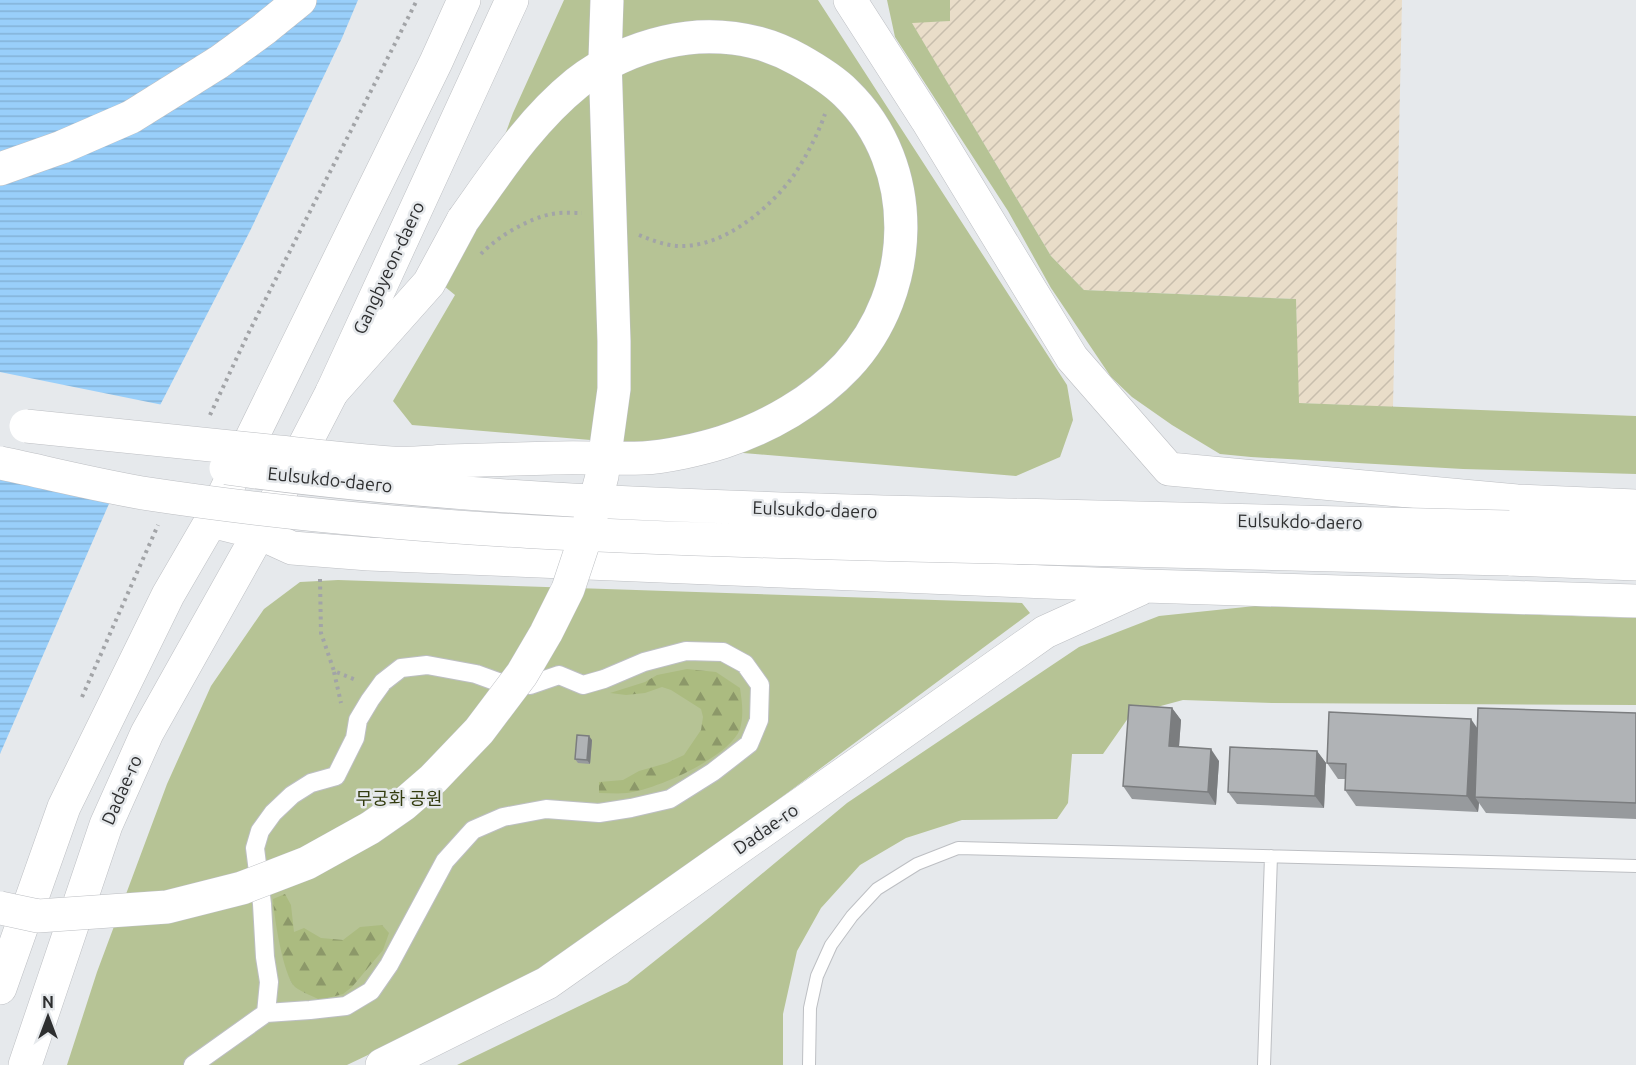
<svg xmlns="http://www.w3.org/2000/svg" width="1636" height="1065" font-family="Ubuntu,'Noto Sans KR',sans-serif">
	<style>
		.industrial { fill: url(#industrial-furrows) }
		.green { fill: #b6c395 }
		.forest { fill: url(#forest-firs) }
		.water { fill: url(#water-rules) }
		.pier { fill: #e6e9ec }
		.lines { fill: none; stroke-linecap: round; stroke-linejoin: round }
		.service-casing { stroke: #bdbfc3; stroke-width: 14 }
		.pedestrian-casing { stroke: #bdbfc3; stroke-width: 20 }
		.secondary-casing { stroke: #bdbfc3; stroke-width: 34 }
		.trunk-casing { stroke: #bdbfc3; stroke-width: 34 }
		.path { stroke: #a2a4a7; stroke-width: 4; stroke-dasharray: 3 4.5; stroke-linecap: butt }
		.service { stroke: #fff; stroke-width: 12 }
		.pedestrian { stroke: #fff; stroke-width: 18 }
		.secondary { stroke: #fff; stroke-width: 33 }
		.trunk { stroke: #fff; stroke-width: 33 }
		.secondary-bridge-casing { stroke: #bdbfc3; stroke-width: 34; stroke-linecap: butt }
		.trunk-bridge-casing { stroke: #bdbfc3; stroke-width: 34; stroke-linecap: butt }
		.secondary-bridge { stroke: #fff; stroke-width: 33 }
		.trunk-bridge { stroke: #fff; stroke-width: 33 }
		.wall { fill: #979a9d }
		.shaded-wall { fill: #7b7d7f }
		.building { fill: #b0b3b6; stroke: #7b7d7f; stroke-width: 1.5 }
		.labels { text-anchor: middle; stroke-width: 5; stroke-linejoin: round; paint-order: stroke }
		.street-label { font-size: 18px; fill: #2e2f30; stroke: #e6e9ec }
		.park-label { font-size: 18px; fill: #333c0f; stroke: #e6e9ec }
	</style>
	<defs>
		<pattern id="industrial-furrows" width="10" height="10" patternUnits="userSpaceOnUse" patternTransform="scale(1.5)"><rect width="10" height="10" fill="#e9ddc9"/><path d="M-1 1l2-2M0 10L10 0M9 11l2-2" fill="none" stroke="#c8bead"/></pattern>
		<pattern id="forest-firs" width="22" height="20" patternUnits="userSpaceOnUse" patternTransform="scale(1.5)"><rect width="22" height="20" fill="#abbb80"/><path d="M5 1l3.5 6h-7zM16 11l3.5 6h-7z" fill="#8c9869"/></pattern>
		<pattern id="water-rules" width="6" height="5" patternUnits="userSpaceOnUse" patternTransform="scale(1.5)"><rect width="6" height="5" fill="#99cffa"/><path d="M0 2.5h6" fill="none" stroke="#84b2d7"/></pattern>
	</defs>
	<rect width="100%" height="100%" fill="#e6e9ec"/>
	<path class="industrial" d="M950,0H1402L1393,407L1298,403L1296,299L1084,290L1051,256L911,22L949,21Z"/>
	<path class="green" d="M564,0H818L1067,385L1073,420L1060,457L1016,476L412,425L393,401L455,295L444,286L466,241L513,113Z
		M887,0H950V21L912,23L1051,256L1084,290L1296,299L1299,403L1636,416V474L1463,469L1251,457L1220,454L1172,425L1132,397L1111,377L1051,288L1008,211L895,37Z
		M338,580L1022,603L1030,613L574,951L529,978L347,1065H67L97,972L167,784L211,686L264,609L300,582Z
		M1255,606L1636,618V705L1272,703L1183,700L1131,714L1103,754H1072L1068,803L1057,819L962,820L906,838L860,865L821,908L797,951L783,1014V1065H457L627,983L710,917L847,803L1079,647L1159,616Z"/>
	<path class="forest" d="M687,669L716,672L740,688C742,702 744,714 740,729C730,757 655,790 627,793C618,794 608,793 599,793V782L623,780L639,771L667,763L684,755L701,730L703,717L701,709L671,690L662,687L645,693L626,695L610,693L645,682L657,675Z
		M285,894L291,905L294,932L304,928L321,938L343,940L360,927L382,925L389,933L383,950L352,987L343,994L320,1000C313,996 301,992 295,987C283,975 274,917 273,899Z"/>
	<path class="water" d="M0,0H358L342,38L250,231L108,506L0,754Z"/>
	<path class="pier" d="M0,372L163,405L119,492L0,467Z"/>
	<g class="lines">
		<g class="service-casing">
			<path id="service" d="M809,1065L810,1008L817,976L831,945L852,916L877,889L917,864L958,848L1636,866
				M1264,1065L1271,856"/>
		</g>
		<g class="pedestrian-casing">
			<path id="pedestrian" d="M193,1065L266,1013L310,1010L346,1006L371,991L389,965L445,861L473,830L503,817L546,809L599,813L631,808L670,799L713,772L749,744L759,720L760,685L745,664L723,652L686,651L644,662L604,679L583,685L559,675L530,685L498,682L476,674L427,665L401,668L383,682L370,700L358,720L355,738L336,776L311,783L292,795L273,813L260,831L255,848L262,904L265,957L269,982L266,1013"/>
		</g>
		<g class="secondary-casing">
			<path id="secondary" d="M850,0L927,120L1072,358L1169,469L1517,501L1636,506
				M211,521L259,533L292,548L369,554L1145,586L1636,601
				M0,988L64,807L168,595L211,521L436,62L464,0
				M25,1065L106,825L147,733L259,533L332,392L512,0
				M382,1065L547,983L1045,632L1140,589"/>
		</g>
		<g class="trunk-casing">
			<path id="trunk" d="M0,169L62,147L131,117L219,62L263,30L300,0
				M332,392L429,283L463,220
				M1509,527L1636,532
				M1509,559L1636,564"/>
		</g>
		<path class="path" d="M639,235C649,239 659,243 670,245C717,253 768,211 794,175C806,157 818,134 825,114
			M481,254C497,237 529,218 552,214C562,212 572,213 582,213
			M210,415L248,334L417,0
			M320,579L321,633L334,671L356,680
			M334,672L341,703
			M82,697L158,525"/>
		<use href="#service" class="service"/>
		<use href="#pedestrian" class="pedestrian"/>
		<use href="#secondary" class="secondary"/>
		<use href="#trunk" class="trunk"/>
		<g class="secondary-bridge-casing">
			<path id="secondary-bridge" d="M0,908L38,916L167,907L242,888L307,863L370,828L403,805L433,779L479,731L522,674L546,633L568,589L586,535L602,476L614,389V341L605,59L607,0"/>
		</g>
		<g class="trunk-bridge-casing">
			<path id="trunk-bridge" d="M26,426C107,434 188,442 269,451C309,455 350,460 391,463C410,464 429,462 448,461C483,460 518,459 554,458C584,457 614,459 643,458C666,457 701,449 723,442C769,427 814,401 847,366C917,291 921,166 846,93C832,79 815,69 799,60C759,37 710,31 665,42C635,49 602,63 577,83C530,121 498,171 463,220
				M0,463C49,473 99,486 149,494C400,532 655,539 908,545C1109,550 1309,554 1509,559
				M226,468C458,500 693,507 928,513C1121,517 1315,522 1509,527"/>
		</g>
		<use href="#secondary-bridge" class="secondary-bridge"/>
		<use href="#trunk-bridge" class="trunk-bridge"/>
	</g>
	<path class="wall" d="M1172,708L1181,720L1179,747L1219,761L1216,805L1132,799L1123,786Z
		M1636,713V819L1486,813L1479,803L1478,812L1356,806L1345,790V779H1338L1327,763L1477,729Z
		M592,740L590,764L578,763L575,759Z
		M1317,751L1326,763L1324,808L1237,804L1228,792Z"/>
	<path class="shaded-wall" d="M1172,708L1181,720L1178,759L1169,746Z
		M1471,719L1482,735L1475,797L1479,803L1478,812L1467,796Z
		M589,736L592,740L590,764L587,760Z
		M1211,749L1219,761L1216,805L1208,792Z
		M1317,751L1326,763L1324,808L1315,796Z"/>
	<path class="building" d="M1129,705L1172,708L1169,746L1211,749L1208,792L1123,786Z
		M1478,708L1636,713V803L1475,797Z
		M1329,712L1471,719L1467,796L1345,790L1346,764L1327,763Z
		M577,735L589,736L587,760L575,759Z
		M1230,747L1317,751L1315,796L1228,792Z"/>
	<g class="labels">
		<g class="street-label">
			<text transform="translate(389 268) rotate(-65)" y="6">Gangbyeon-daero</text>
			<text transform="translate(330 480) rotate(6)" y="6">Eulsukdo-daero</text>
			<text transform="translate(815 510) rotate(2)" y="6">Eulsukdo-daero</text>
			<text transform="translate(1300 522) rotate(1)" y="6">Eulsukdo-daero</text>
			<text transform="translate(122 790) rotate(-66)" y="6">Dadae-ro</text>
			<text transform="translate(766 829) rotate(-35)" y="6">Dadae-ro</text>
		</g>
		<g class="park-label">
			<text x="399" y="805">무궁화 공원</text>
		</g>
	</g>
	<g transform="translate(48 1017)" stroke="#e6e9ec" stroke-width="4.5" paint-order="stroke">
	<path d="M0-4.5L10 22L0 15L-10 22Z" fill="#2e2f30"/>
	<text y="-9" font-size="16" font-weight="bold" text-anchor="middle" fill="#2e2f30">N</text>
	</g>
</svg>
